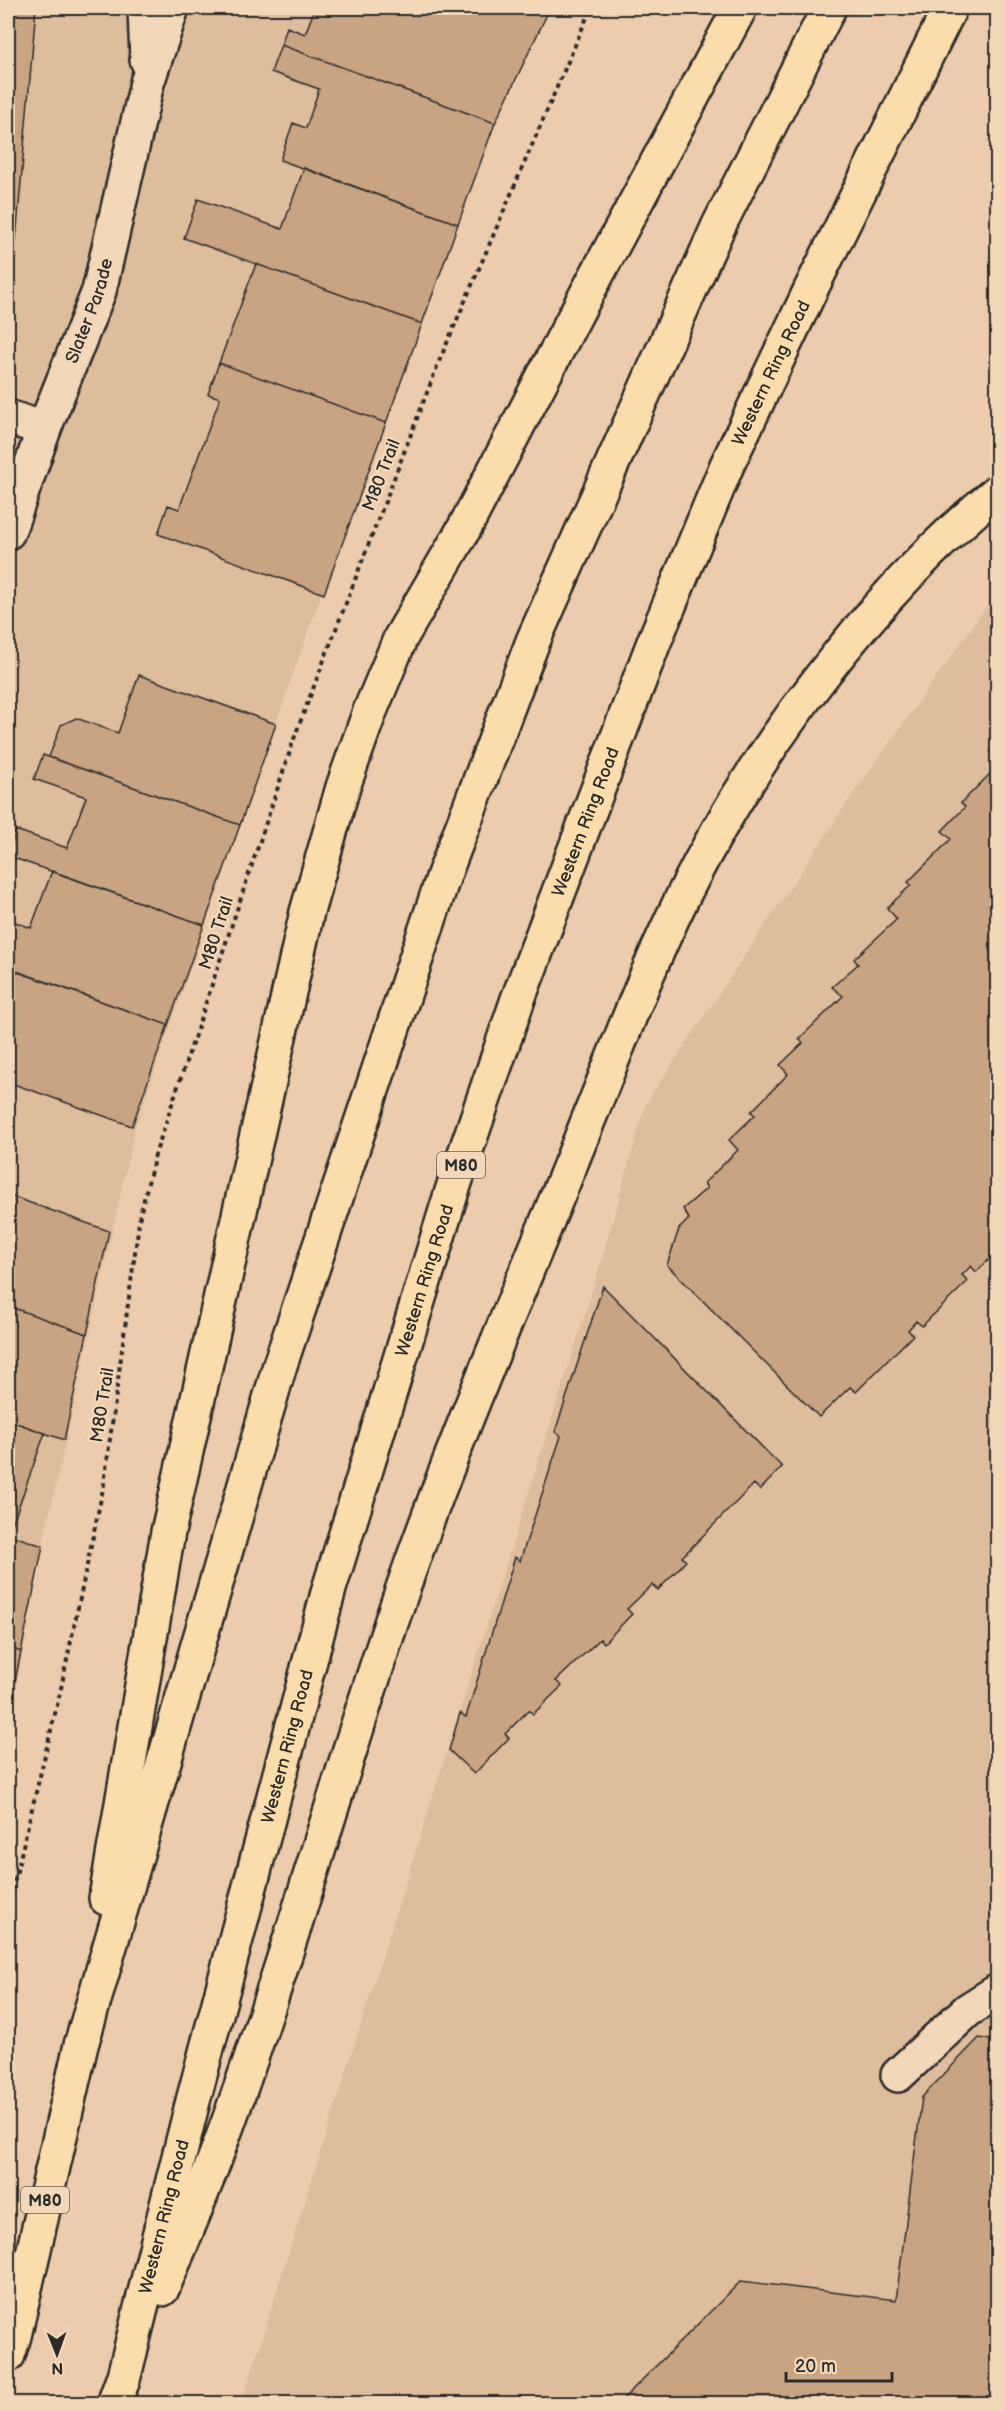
<svg xmlns="http://www.w3.org/2000/svg" width="1005" height="2411" font-family="'Balsamiq Sans',sans-serif">
	<style>
		.built { fill: #debd9d }
		.building { fill: #c9a482; stroke: #2b2b2b; stroke-width: 1.5 }
		.lines { fill: none; stroke-linecap: round; stroke-linejoin: round }
		.minor-casing { stroke: #2b2b2b; stroke-width: 38 }
		.highway-casing { stroke: #2b2b2b; stroke-width: 38 }
		.path { stroke: #2b2b2b; stroke-width: 4; stroke-dasharray: 4.5 4.5; stroke-linecap: butt }
		.minor { stroke: #f2d7b9; stroke-width: 33 }
		.highway { stroke: #fbddab; stroke-width: 33 }
		.labels { text-anchor: middle; stroke-width: 5; stroke-linejoin: round; paint-order: stroke }
		.shield { fill: #f2d7b9; stroke: #675f56; stroke-width: 1.5 }
		.shield-label { font-size: 16px; font-weight: bold; fill: #2b2b2b }
		.street-label { font-size: 18px; fill: #2b2b2b; stroke: #f2d7b9 }
	</style>
	<rect width="100%" height="100%" fill="#ecccac"/>
	<filter id="ink" filterUnits="userSpaceOnUse"><feTurbulence type="fractalNoise" baseFrequency=".0167" numOctaves="2"/><feDisplacementMap in="SourceGraphic" scale="12" xChannelSelector="R" yChannelSelector="G"/><feConvolveMatrix kernelMatrix="1 2 1 2 8 2 1 2 1" color-interpolation-filters="sRGB"/></filter>
	<g filter="url(#ink)">
		<path class="built" d="M8,8H549L473,164L423,313L316,609L136,1124L42,1548L8,1732Z
			M997,592V2403L241,2404L596,1279L646,1103L853,794Z"/>
		<path class="building" d="M8,8H36L11,298H8Z
			M315,8H550L495,123L281,45L287,27L305,34Z
			M281,45L495,123L458,224L280,160L293,123L306,128L319,89L271,72Z
			M304,168L458,224L422,324L184,238L198,199L282,229Z
			M256,264L422,324L386,423L219,363Z
			M219,363L386,423L324,594L158,534L168,505L179,509L220,398L208,394Z
			M139,675L276,724L240,825L49,757L61,725L76,718L118,733Z
			M43,755L240,825L204,925L8,856L16,830L67,848L86,797L34,779Z
			M998,766V1251L976,1272L971,1266L962,1275L968,1281L922,1326L916,1321L908,1330L913,1335L856,1392L850,1387L819,1417L667,1265L679,1229L689,1219L683,1209L707,1188L704,1183L738,1150L729,1140L755,1115L751,1112L788,1074L780,1065L803,1043L799,1039L843,996L832,987L858,964L854,959L897,919L887,908L911,885L908,882L951,839L942,831L965,807L961,803Z
			M52,871L204,925L168,1025L8,968V919L31,928Z
			M9,969L168,1025L132,1126L8,1082Z
			M8,1195L109,1231L87,1334L8,1306Z
			M603,1286L782,1467L760,1490L754,1484L682,1557L686,1561L658,1590L652,1585L627,1609L632,1614L604,1643L600,1639L556,1681L562,1686L533,1714L529,1710L505,1734L509,1738L474,1774L449,1750L460,1713L466,1717L515,1557L520,1561L561,1436L555,1432Z
			M8,1306L87,1334L64,1440L8,1420Z
			M8,1420L45,1433L12,1525L8,1523Z
			M8,1534L43,1546L21,1652L8,1647Z
			M8,1647L21,1652L8,1716Z
			M979,2038L998,2041V2404H618L741,2281L896,2300L922,2097Z"/>
		<g class="lines">
			<g class="minor-casing">
				<g id="minor">
					<path d="M145,8L147,60"/>
					<path d="M8,417L44,429"/>
					<path id="s1" d="M8,532L44,429L99,291L147,83L172,8"/>
					<path d="M898,2075L968,2010L998,1991"/>
				</g>
			</g>
			<g class="highway-casing">
				<g id="highway">
					<path d="M106,1898L168,1532L307,912L343,787L370,711L401,637L465,527L578,310L740,8"/>
					<path d="M162,2289C261,2064 321,1826 401,1594C451,1448 513,1306 571,1163C608,1073 641,981 684,894C755,751 874,592 998,491"/>
					<path d="M8,2355L14,2336L81,2045L280,1365L444,875L533,641L719,225L829,8"/>
					<path id="s2" d="M114,2404L124,2376L193,2101L329,1589L452,1191L518,999L654,642L727,465L812,287L950,8"/>
				</g>
			</g>
			<path class="path" d="M8,1908L60,1693L104,1484L140,1215L155,1155L296,733L438,364L591,8"/>
			<use href="#minor" class="minor"/>
			<use href="#highway" class="highway"/>
		</g>
	</g>
	<g class="labels">
		<g class="shield">
			<rect x="437" y="1152" width="48" height="26" rx="4.5"/>
			<rect x="21" y="2187" width="48" height="26" rx="4.5"/>
		</g>
		<g class="shield-label">
			<text x="461" y="1171">M80</text>
			<text x="45" y="2206">M80</text>
		</g>
		<g class="street-label">
			<text dy="6" stroke="none"><textPath href="#s1" startOffset="236">Slater Parade</textPath></text>
			<text dy="6" stroke="none"><textPath href="#s2" startOffset="2138">Western Ring Road</textPath></text>
			<text transform="translate(381 475) rotate(-69)" y="6">M80 Trail</text>
			<text dy="6" stroke="none"><textPath href="#s2" startOffset="1652">Western Ring Road</textPath></text>
			<text transform="translate(216 933) rotate(-72)" y="6">M80 Trail</text>
			<text dy="6" stroke="none"><textPath href="#s2" startOffset="1166">Western Ring Road</textPath></text>
			<text transform="translate(102 1405) rotate(-81)" y="6">M80 Trail</text>
			<text dy="6" stroke="none"><textPath href="#s2" startOffset="680">Western Ring Road</textPath></text>
			<text dy="6" stroke="none"><textPath href="#s2" startOffset="194">Western Ring Road</textPath></text>
		</g>
	</g>
	<rect width="1005" height="2411" fill="none" stroke="#f2d7b9" stroke-width="30"/>
	<rect x="15" y="15" width="975" height="2381" fill="none" stroke="#2b2b2b" stroke-width="2" filter="url(#ink)"/>
	<g transform="translate(57 2354) rotate(179)" stroke="#f2d7b9" stroke-width="4.5" paint-order="stroke">
	<path d="M0-4.5L10 22L0 15L-10 22Z" fill="#2b2b2b"/>
	<text y="-9" font-size="16" font-weight="bold" text-anchor="middle" fill="#2b2b2b">N</text>
	</g>
	<path d="M786 2372v9h106v-9" fill="none" stroke="#2b2b2b" stroke-width="3"/>
	<text x="795" y="2372" font-size="18" fill="#2b2b2b" stroke="#f2d7b9" stroke-width="4.5" paint-order="stroke">20 m</text>
</svg>
